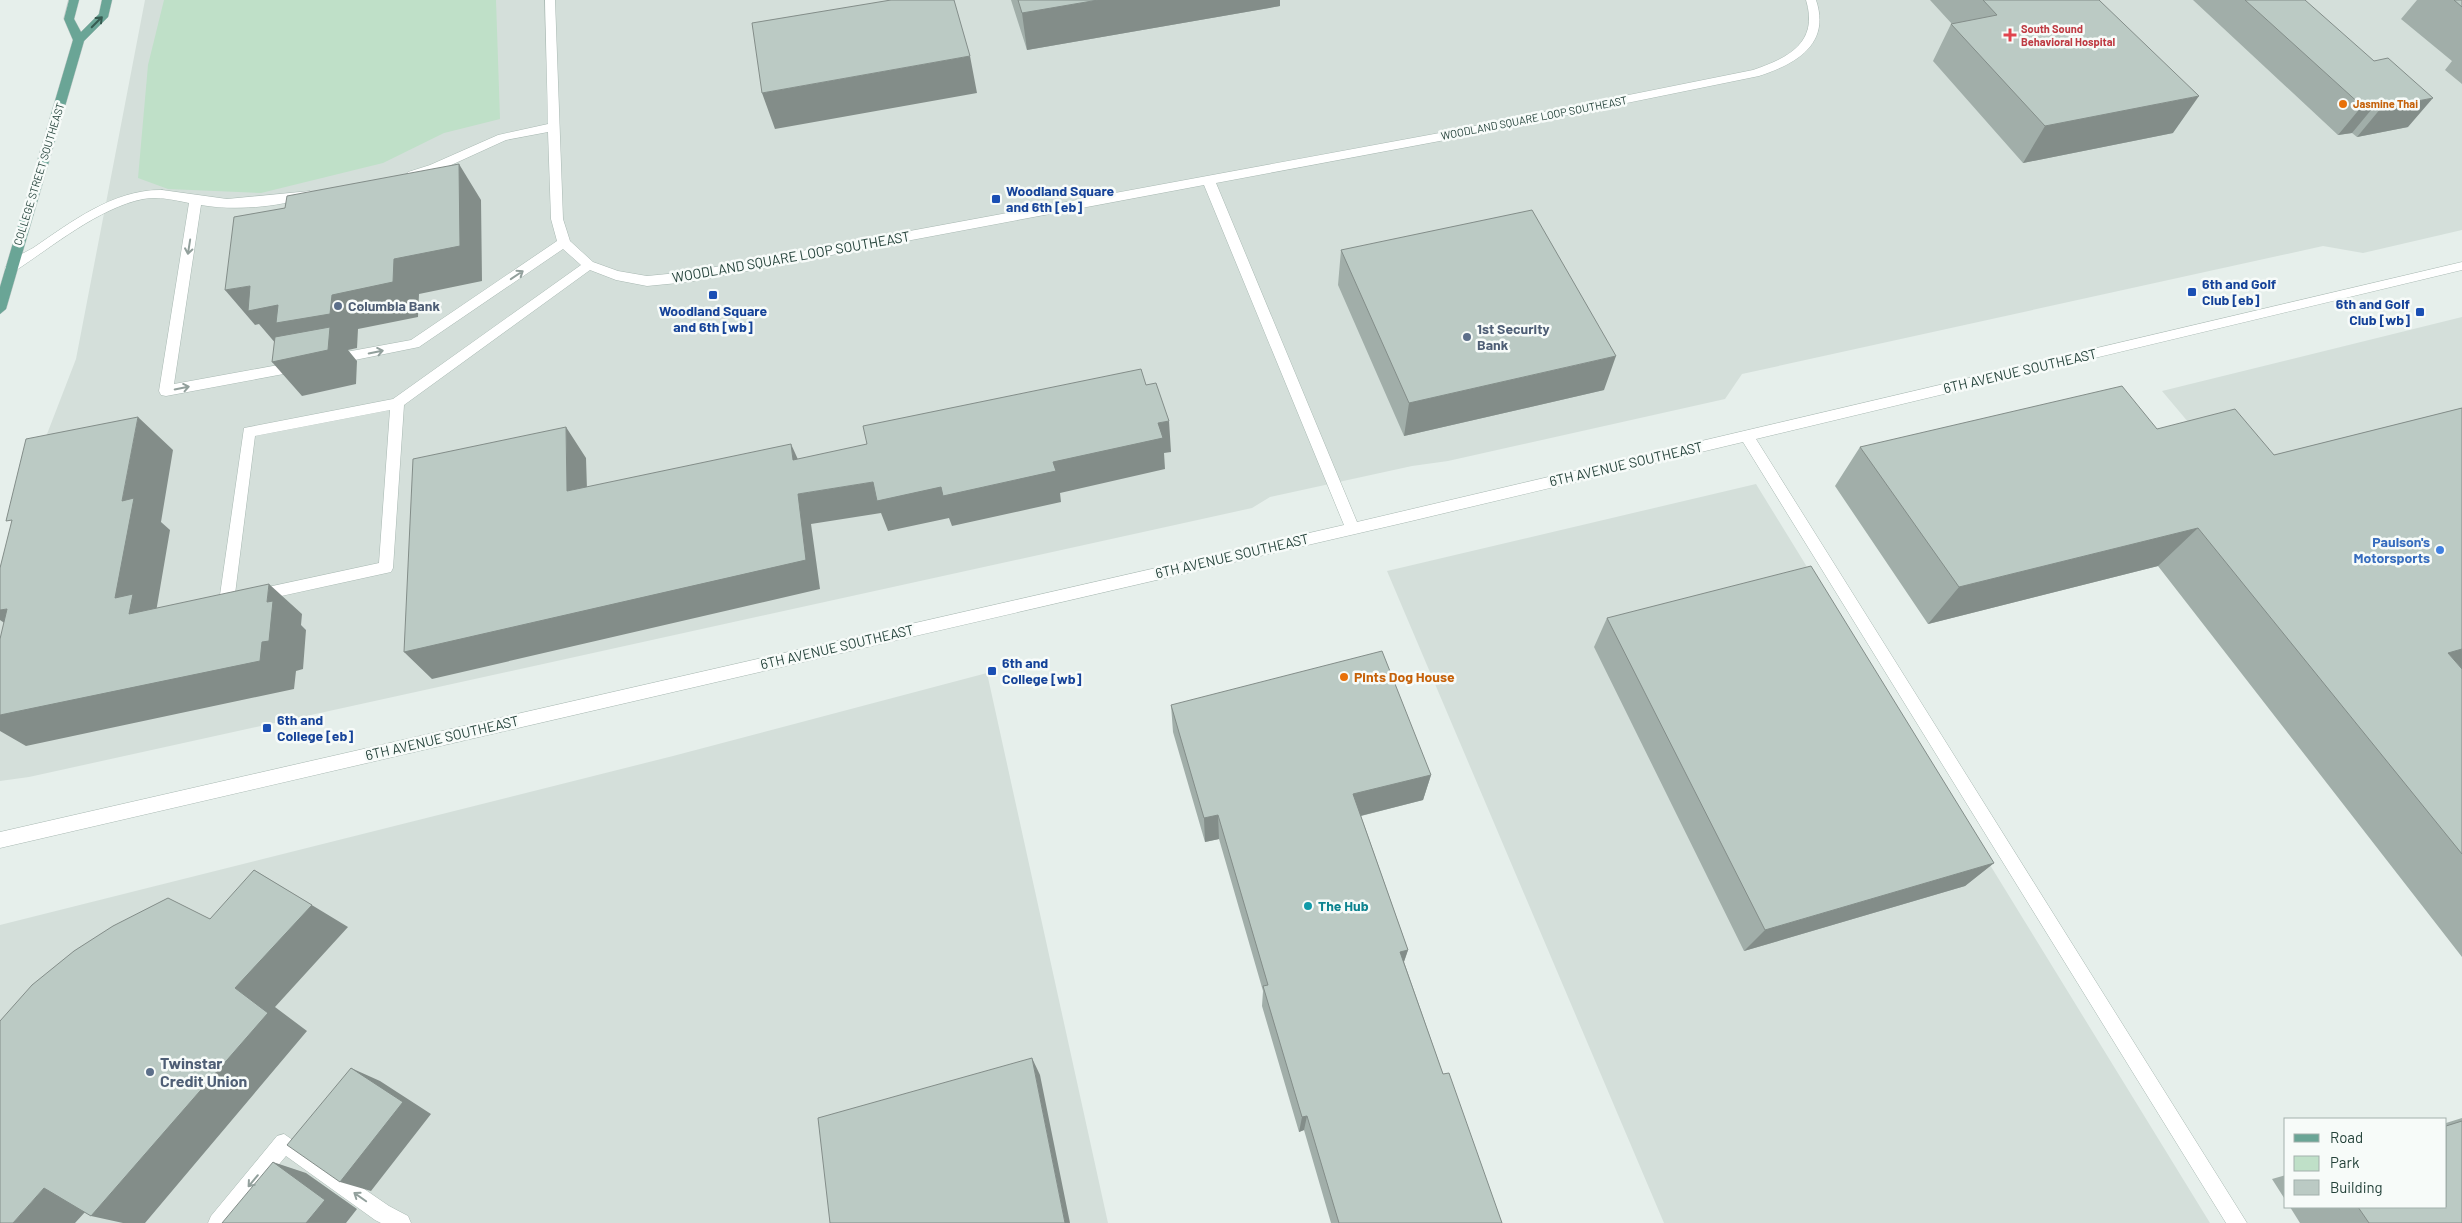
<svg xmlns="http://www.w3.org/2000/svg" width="2462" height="1223" font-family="Barlow,sans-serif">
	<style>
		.built { fill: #d4dfda }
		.green { fill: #bfe0c8 }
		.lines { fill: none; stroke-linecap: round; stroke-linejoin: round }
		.minor-casing { stroke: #a8b8b2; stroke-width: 1 }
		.major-casing { stroke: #c2cac8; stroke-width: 1 }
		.minor { fill: #fff; fill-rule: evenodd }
		.major { fill: #6aa596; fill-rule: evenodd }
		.wall { fill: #a1aea9 }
		.shaded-wall { fill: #838d89 }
		.building { fill: #bbcac4; stroke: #838d89 }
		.oneway { stroke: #365b51 }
		.oneway2 { stroke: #92a09c }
		.health-dot { fill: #e0444e; stroke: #f7fbf9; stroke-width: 2 }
		.food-dot { fill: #e8710a; stroke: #f7fbf9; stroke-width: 2 }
		.transit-dot { fill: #1a4fb4; stroke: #f7fbf9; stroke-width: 2 }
		.service-dot { fill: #5c6f8a; stroke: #f7fbf9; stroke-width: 2 }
		.shop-dot { fill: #3f7fe0; stroke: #f7fbf9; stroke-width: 2 }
		.culture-dot { fill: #0f9aa8; stroke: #f7fbf9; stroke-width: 2 }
		.labels { text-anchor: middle; stroke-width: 5; stroke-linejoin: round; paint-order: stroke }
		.far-health-label { font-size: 11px; font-weight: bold; fill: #be3a42; stroke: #f7fbf9; text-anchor: start }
		.far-food-label { font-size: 11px; font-weight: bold; fill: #c56008; stroke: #f7fbf9; text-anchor: start }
		.far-street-label { font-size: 11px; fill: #24423a; stroke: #f7fbf9 }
		.transit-label { font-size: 14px; font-weight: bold; fill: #164399; stroke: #f7fbf9; text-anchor: start }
		.street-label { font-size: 14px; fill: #24423a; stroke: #f7fbf9 }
		.service-label { font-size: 14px; font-weight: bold; fill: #4e5e75; stroke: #f7fbf9; text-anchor: start }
		.shop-label { font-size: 14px; font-weight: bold; fill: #366cbe; stroke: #f7fbf9; text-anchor: end }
		.food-label { font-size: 14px; font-weight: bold; fill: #c56008; stroke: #f7fbf9; text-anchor: start }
		.culture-label { font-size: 14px; font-weight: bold; fill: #0d838f; stroke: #f7fbf9; text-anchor: start }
		.near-service-label { font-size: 16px; font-weight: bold; fill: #4e5e75; stroke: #f7fbf9; text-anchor: start }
	</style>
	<rect width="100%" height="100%" fill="#e6efeb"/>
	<path class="built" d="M145,0H2462V230L2363,253L2323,246L1742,374L1725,399L1448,461L1412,466L1270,497L1252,508L29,777L0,781V609L42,447L76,359Z
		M2462,317V747L2162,391Z
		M1756,484L2210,1223H1664L1387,571Z
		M987,673L1108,1223H0V925L673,756Z"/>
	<path class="green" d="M164,0H496L500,119L444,133L383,163L261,193L168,189L138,178L148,65Z"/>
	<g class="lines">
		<g class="minor-casing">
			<path id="minor" d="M545,0H555L563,219L570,241L593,262L618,271L647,276L688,272L1445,132L1753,70C1788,58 1819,43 1806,0H1816C1831,45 1795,64 1759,76L1445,140L1216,183L1357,522L2462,262V270L1756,439L2247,1223H2226L1743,442L1407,522L0,848V832L1344,525L1204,185L688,282L647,286L616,280L590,270L404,405L393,568L391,572L226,608L221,606L219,602L244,428L393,399L581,265L563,249L419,347L335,364L328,359L335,354L411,340L557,241L551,219L548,132L506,140L438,171L412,179L406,175L408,172L430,165L498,135L548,124ZM390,410L379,563L235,594L255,436Z
				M162,190L227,199L310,191L312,194L310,197C276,207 236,211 201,205L174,384L300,361L307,366L305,370L166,396L161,395L159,391L189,203C174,200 159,196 143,199C99,208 53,246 15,271H7L5,268C10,259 24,253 33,248C71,222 114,189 162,190Z
				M284,1134L389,1206L408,1216L411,1223H381L375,1220L286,1156L230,1223H208L211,1216L277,1136Z"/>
		</g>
		<g class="major-casing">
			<path id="major" d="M69,0H79L74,19L81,32L99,14L102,0H112L108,17L84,41L6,309L0,314V287L73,40L64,19Z"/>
		</g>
		<use href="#minor" class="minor"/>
		<use href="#major" class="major"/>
	</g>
	<path class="wall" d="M1011,0H1280V6L1027,50Z
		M1930,0H2099L2173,133L2023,163L1933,61L1951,24H1952Z
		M2193,0H2305L2408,127L2357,137L2352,133L2338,135Z
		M2417,0H2462V84L2445,70L2452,61L2401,19Z
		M1341,250L1604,390L1404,436L1338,285Z
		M2462,408V957L2158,566L1928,624L1835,486L1860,447L2157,429L2274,455Z
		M1607,618L1994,863L1965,886L1744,951L1594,647Z
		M1171,705L1431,775L1423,800L1361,816L1408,950L1404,962L1443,1074L1502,1223H1331L1304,1130L1299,1132L1262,1006L1263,991L1219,839L1205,842L1173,732Z
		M2462,1118V1223H2300L2290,1207H2446V1123Z
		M2286,1175V1201L2272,1179Z"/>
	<path class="shaded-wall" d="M1098,0H1280V6L1027,50L1022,13Z
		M970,56L977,93L775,129L762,93Z
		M2199,96L2173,133L2023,163L2045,126Z
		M2433,98L2408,127L2357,137L2381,108Z
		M2376,104L2352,133L2338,135L2362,106Z
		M459,164L481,200L482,281L419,294L418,317L358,329L357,348L348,350L357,361L356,384L302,396L272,362L277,345L259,324L255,325L225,290L250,286L332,295L394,259Z
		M1616,356L1604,390L1404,436L1409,403Z
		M138,417L173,450L161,522L170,530L156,612L129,614L115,598L122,501Z
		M1169,421L1171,452L1164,453L1165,469L1060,493L1061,502L952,526L949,518L888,531L881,513L811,524L820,589L432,679L404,652L798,494L873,482L1053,462L1158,423Z
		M566,427L586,458L588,521L567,491Z
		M791,444L805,475L793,460Z
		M2198,528L2158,566L1928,624L1959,587Z
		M269,584L302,614L301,625L306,630L303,669L296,671L294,689L26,746L0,731V715L262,642Z
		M7,609L32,642L0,620V610Z
		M2462,649V669L2448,653Z
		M1431,775L1423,800L1348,819L1353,794Z
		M1218,815L1219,839L1205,842L1204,818Z
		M1994,863L1965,886L1744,951L1765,930Z
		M254,870L348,927L275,1007L307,1031L145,1223H123L91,1216Z
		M1408,950L1401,970L1400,952Z
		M1032,1058L1040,1075L1070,1223H1065Z
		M351,1068L380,1081L431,1114L371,1191L340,1182Z
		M1307,1116L1304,1130L1299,1132L1302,1117Z
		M273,1162L306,1173L357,1209L346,1223H306Z
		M44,1188L96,1200L75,1223H13Z"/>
	<path class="building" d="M891,0H954L970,56L762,93L752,23Z
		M1018,0H1098L1022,13Z
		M1983,0H2099L2199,96L2045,126L1951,24L1997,15Z
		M2245,0H2305L2374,61L2388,58L2433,98L2381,108L2376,104L2362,106Z
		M2454,0H2462V7Z
		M459,164L460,246L394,259L393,282L332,295L330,314L276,323L278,305L248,311L250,286L225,290L234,217L285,208L287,196Z
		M1532,210L1616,356L1409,403L1341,250Z
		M330,327L328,350L272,362L275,337Z
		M1141,369L1146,385L1156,383L1169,421L1158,423L1163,438L1053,462L1056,471L943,496L941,487L877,501L873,482L798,494L806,560L404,652L413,459L566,427L567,491L791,444L793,460L867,444L863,426Z
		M2122,386L2157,429L2235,409L2274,455L2462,408V649L2448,653L2462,669V854L2198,528L1959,587L1860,447Z
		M138,417L122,501L134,498L115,598L133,594L129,614L269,584L267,602L273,601L269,641L262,642L260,661L0,715V639L7,609L0,610V568L12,520L6,521L26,439Z
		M1811,566L1994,863L1765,930L1607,618Z
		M1382,651L1431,775L1353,794L1408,950L1400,952L1443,1074L1449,1073L1502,1223H1339L1307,1116L1302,1117L1263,986L1268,985L1218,815L1204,818L1171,705Z
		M254,870L312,905L235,988L268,1013L91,1216L44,1188L13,1223H0V1021L32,985L74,951L113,926L168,898L210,919Z
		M1032,1058L1065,1223H830L818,1118Z
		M351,1068L403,1102L340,1182L287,1145Z
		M2462,1121V1223H2369L2358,1207H2446V1126Z
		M273,1162L325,1200L306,1223H222Z"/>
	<defs><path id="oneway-shaft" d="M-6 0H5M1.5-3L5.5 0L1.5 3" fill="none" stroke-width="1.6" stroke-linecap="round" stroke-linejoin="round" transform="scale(1.25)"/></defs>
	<use class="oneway" href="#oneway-shaft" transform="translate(97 22) rotate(-45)"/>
	<g class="oneway2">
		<use href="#oneway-shaft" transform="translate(189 247) rotate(99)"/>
		<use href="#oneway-shaft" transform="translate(517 275) rotate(-34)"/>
		<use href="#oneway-shaft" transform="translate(376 352) rotate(-11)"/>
		<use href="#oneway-shaft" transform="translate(182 388) rotate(-11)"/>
		<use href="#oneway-shaft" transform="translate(253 1181) rotate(130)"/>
		<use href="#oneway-shaft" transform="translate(360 1197) rotate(-145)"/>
	</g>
	<path class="health-dot" d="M2007.5 27.5h5v5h5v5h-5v5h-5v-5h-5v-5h5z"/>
	<g class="food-dot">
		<circle cx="2343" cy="104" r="5"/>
		<circle cx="1344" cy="677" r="5"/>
	</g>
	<g class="transit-dot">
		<rect x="991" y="194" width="10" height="10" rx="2.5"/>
		<rect x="2187" y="287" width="10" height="10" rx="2.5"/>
		<rect x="708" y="290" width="10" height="10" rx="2.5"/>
		<rect x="2415" y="307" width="10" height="10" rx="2.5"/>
		<rect x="987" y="666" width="10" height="10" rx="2.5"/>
		<rect x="262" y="723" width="10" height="10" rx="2.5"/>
	</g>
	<g class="service-dot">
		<circle cx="338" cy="306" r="5"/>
		<circle cx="1467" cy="337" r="5"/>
		<circle cx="150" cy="1072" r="5"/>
	</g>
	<circle class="shop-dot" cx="2440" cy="550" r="5"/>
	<circle class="culture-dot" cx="1308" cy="906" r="5"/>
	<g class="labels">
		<g class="far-health-label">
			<text x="2021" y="33">South Sound<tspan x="2021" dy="13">Behavioral Hospital</tspan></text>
		</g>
		<g class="far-food-label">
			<text x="2353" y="108">Jasmine Thai</text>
		</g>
		<g class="far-street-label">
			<text transform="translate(1534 118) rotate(-11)" y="4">WOODLAND SQUARE LOOP SOUTHEAST</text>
			<text transform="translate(39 174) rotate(-73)" y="4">COLLEGE STREET SOUTHEAST</text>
		</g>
		<g class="transit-label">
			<text x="1006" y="196">Woodland Square<tspan x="1006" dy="16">and 6th [eb]</tspan></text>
			<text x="2202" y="289">6th and Golf<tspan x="2202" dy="16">Club [eb]</tspan></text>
			<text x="2410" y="309" text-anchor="end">6th and Golf<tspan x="2410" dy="16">Club [wb]</tspan></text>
			<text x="713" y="316" text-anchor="middle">Woodland Square<tspan x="713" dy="16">and 6th [wb]</tspan></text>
			<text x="1002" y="668">6th and<tspan x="1002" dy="16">College [wb]</tspan></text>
			<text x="277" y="725">6th and<tspan x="277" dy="16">College [eb]</tspan></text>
		</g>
		<g class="street-label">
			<text transform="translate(791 257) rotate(-10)" y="5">WOODLAND SQUARE LOOP SOUTHEAST</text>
			<text transform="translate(2020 371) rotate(-13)" y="5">6TH AVENUE SOUTHEAST</text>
			<text transform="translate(1626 464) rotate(-13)" y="5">6TH AVENUE SOUTHEAST</text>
			<text transform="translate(1232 556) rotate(-13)" y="5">6TH AVENUE SOUTHEAST</text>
			<text transform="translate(837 647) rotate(-13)" y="5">6TH AVENUE SOUTHEAST</text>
			<text transform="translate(442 738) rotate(-13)" y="5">6TH AVENUE SOUTHEAST</text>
		</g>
		<g class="service-label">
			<text x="348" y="311">Columbia Bank</text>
			<text x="1477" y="334">1st Security<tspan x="1477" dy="16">Bank</tspan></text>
		</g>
		<g class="shop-label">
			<text x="2430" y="547">Paulson's<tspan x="2430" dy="16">Motorsports</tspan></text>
		</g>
		<g class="food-label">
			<text x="1354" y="682">Pints Dog House</text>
		</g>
		<g class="culture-label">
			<text x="1318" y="911">The Hub</text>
		</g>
		<g class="near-service-label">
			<text x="160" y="1069">Twinstar<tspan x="160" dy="18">Credit Union</tspan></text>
		</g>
	</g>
	<rect x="2284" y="1118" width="162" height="90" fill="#f7fbf9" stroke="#a3b1ad"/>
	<rect x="2294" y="1134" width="25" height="8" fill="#6aa596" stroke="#a3b1ad"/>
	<text x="2330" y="1143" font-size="15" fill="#24423a">Road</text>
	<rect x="2294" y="1156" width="25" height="15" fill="#bfe0c8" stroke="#a3b1ad"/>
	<text x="2330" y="1168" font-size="15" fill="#24423a">Park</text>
	<rect x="2294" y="1180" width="25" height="15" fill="#bbcac4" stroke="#a3b1ad"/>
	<text x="2330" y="1193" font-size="15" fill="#24423a">Building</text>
</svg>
